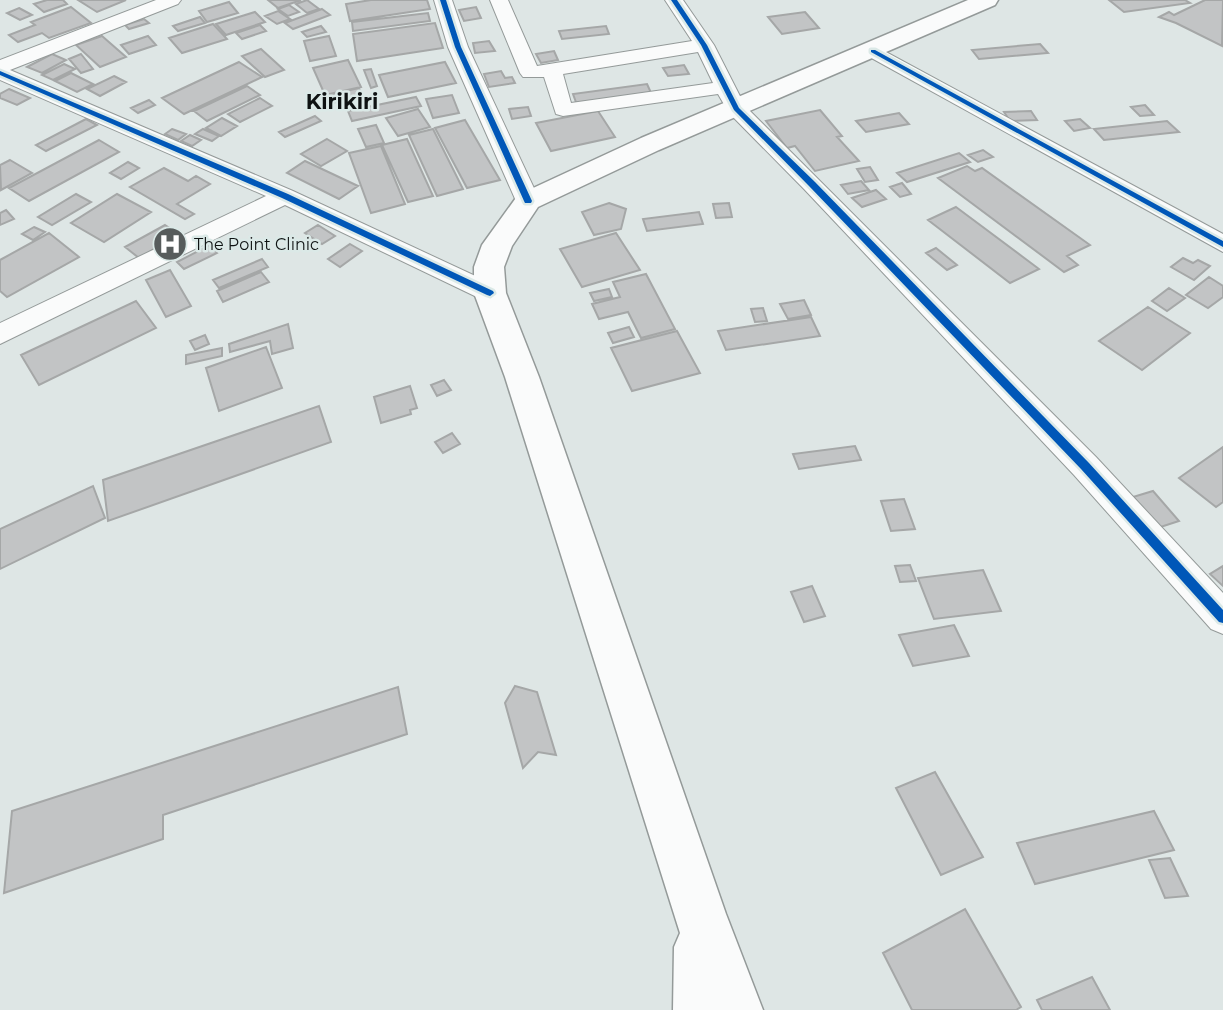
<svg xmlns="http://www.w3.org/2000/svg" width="1223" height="1010" font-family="Montserrat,sans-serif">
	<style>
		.building { fill: #c2c4c5; stroke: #a5a7a7; stroke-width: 2 }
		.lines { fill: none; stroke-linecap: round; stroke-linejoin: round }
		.minor-casing { stroke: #949a99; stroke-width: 2 }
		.secondary-casing { stroke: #949a99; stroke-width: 3 }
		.minor { fill: #fafbfb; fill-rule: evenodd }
		.secondary { fill: #fafbfb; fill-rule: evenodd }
		.cycleway-casing { stroke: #dbe9e7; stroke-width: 5 }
		.cycleway { fill: #0057b8; fill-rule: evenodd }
		.labels { text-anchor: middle; stroke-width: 5; stroke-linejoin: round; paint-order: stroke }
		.far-poi-label { font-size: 16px; fill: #0e1212; stroke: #dbe9e7; text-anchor: start }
		.far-district-label { font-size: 21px; font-weight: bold; fill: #0e1212; stroke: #dbe9e7 }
	</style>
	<rect width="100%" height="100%" fill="#dee6e5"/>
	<path class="building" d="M47,0H63L67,4L44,12L34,4Z
		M78,0H126L97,12Z
		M268,0H301L278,8Z
		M307,0L319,9L307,13L296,4Z
		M371,0H427L430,9L350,21L346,4Z
		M1109,0H1185L1190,3L1124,12Z
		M1205,0H1223L1222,46L1176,23L1159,17L1169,12L1174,15Z
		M229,2L238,13L207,22L199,11Z
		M289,5L299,12L288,16L278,9Z
		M71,7L91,23L49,38L42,33L18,42L9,35L35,25L31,22Z
		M476,7L481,18L464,21L459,10Z
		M19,8L32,15L20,20L7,13Z
		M322,9L330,15L293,29L285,23Z
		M278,11L290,19L277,24L265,16Z
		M255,12L265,22L226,35L216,24Z
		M805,12L819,28L782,34L768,17Z
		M428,13L430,21L353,31L352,22Z
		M200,17L205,23L178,31L173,26Z
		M144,19L149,23L129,29L125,25Z
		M435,23L443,48L357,61L353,34Z
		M213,24L227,39L182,53L169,38Z
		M260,25L266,31L242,39L236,33Z
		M321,26L326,32L307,37L302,32Z
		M606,26L609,34L562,39L559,31Z
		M102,36L126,57L100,67L76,45Z
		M148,36L156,45L129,54L121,45Z
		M329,36L336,56L310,61L304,41Z
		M489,41L495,51L475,53L473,43Z
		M1040,44L1048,53L979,59L972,50Z
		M261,49L284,70L265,77L242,56Z
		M554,51L558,60L541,63L536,54Z
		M52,54L66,60L42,73L27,67Z
		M81,54L93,69L81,73L69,59Z
		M348,60L361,87L325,95L313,68Z
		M239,62L262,77L184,114L162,98Z
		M445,62L456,83L388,97L379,75Z
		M64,64L75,69L53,80L42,75Z
		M684,65L689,74L668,76L663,68Z
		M371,69L377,86L371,88L364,70Z
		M501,71L505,78L512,77L515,83L489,87L484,74Z
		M71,73L93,84L77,92L55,81Z
		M114,76L126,82L100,96L87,89Z
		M647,84L652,95L577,105L573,94Z
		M247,86L260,95L207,121L194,111Z
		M359,88L362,96L332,103L329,95Z
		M9,89L30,98L17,105L0,98V94Z
		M452,95L459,113L433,118L426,99Z
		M416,97L421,106L352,121L348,111Z
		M260,98L272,106L240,122L228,114Z
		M149,100L155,105L138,113L131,108Z
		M1145,105L1154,115L1140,116L1131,107Z
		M528,107L531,116L512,119L509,109Z
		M418,109L430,127L398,136L386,118Z
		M820,110L842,136L837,137L859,161L815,171L795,146L787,148L766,121Z
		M598,111L615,137L551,151L536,123Z
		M1031,111L1037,120L1010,121L1004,112Z
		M899,113L909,124L866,132L856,121Z
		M315,116L321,121L285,137L279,132Z
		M222,118L237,126L221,136L206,128Z
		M86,119L97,125L46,151L36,145Z
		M1080,119L1090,128L1074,131L1065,121Z
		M465,120L500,180L467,188L435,128Z
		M1167,121L1179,132L1104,140L1094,129Z
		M376,125L384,143L366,147L358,129Z
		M172,129L186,134L178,140L165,134Z
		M203,129L219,136L212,141L195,134Z
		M433,129L463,189L437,196L409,135Z
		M190,135L201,140L192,146L181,141Z
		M327,139L347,151L321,166L301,154Z
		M407,139L433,196L408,202L382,145Z
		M99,140L119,152L29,201L9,188Z
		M381,146L405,204L371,213L349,153Z
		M983,150L993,157L978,162L968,155Z
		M959,153L970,162L907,182L897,173Z
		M10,160L32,173L1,190L0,165Z
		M305,161L358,186L339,199L287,173Z
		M128,162L139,168L121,179L110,173Z
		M967,166L975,171L982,168L1090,245L1067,256L1078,265L1064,272L938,178Z
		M870,167L878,180L865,182L857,169Z
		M164,168L188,181L196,176L210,184L177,204L194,214L185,219L130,187Z
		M861,181L869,190L848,194L841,185Z
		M902,183L911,194L900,197L890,187Z
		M876,190L886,199L862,207L852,198Z
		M76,194L91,202L52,225L38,217Z
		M117,194L151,212L104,242L71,223Z
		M609,203L626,209L621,229L594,235L582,212Z
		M729,203L732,217L716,218L713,204Z
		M956,207L1039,269L1010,283L928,220Z
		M6,210L14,219L0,225V213Z
		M699,212L703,224L647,231L643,219Z
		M165,225L179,234L139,258L125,247Z
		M318,225L335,236L322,244L305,233Z
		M34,227L45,232L33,240L22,234Z
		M49,233L79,257L7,297L0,291V260Z
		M616,233L640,270L582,287L560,249Z
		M350,244L362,251L340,267L328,259Z
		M210,245L217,253L184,269L177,262Z
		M936,248L957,265L947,270L926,253Z
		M1183,258L1193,263L1198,260L1210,266L1194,280L1171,267Z
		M262,259L268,267L219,288L213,280Z
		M170,270L191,306L166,317L146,280Z
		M261,272L269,282L223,302L217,291Z
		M646,274L675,329L641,338L628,312L599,319L592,304L620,297L613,282Z
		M1209,277L1223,286V297L1208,308L1186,295Z
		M1169,288L1185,298L1167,311L1152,301Z
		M609,289L612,297L594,301L590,293Z
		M804,300L811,315L788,319L780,304Z
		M136,301L156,328L39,385L21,355Z
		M1148,307L1190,333L1142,370L1099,341Z
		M763,308L767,321L755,322L751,309Z
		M811,317L820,336L726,350L718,331Z
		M288,324L293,348L272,354L270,341L230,352L229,344Z
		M629,327L634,337L613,343L608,333Z
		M677,331L700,373L632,391L611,348Z
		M205,335L209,344L195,350L190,341Z
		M266,347L282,388L219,411L206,368Z
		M222,348V356L186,364V355Z
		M444,380L451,390L437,396L431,385Z
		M410,386L417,408L410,410L411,414L381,423L374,397Z
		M319,406L331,442L108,521L103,480Z
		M452,433L460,444L443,453L435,442Z
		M855,446L861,460L799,469L793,454Z
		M1223,447V502L1216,507L1179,478Z
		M93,486L105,518L0,569V529Z
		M1153,491L1179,521L1148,531L1123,500Z
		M904,499L915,529L891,531L881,501Z
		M910,565L916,581L900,582L895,566Z
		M1223,566V586L1210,574Z
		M983,570L1001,611L934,619L918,578Z
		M812,586L825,616L804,622L791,592Z
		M954,625L969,656L913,666L899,635Z
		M515,686L537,692L556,755L538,752L523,768L505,703Z
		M398,687L407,734L163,815V839L4,893L12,811Z
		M935,772L983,857L941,875L896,788Z
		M1154,811L1174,850L1035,884L1017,843Z
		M1170,858L1188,896L1165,898L1149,860Z
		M965,909L1021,1007L1016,1010H912L883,953Z
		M1092,977L1110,1010H1042L1037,1000Z"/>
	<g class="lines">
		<g class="minor-casing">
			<path id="minor" d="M156,0H181L178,4L10,70L293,191L499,287L503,293L499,299L490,302L481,299L285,205L0,344V323L266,196L0,80V60Z
				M434,0H452L468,47L540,201L536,206L528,208L520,206L516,201L448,47Z
				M490,0H508L537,66L692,41L665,0H683L714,45L745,106L1096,457L1223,593V634L1211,629L1074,475L804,189L729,113L718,94L563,116L556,114L544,77H523L520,73ZM698,52L713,83L571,103L563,74Z
				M873,45L1223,234V252L866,55L863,51Z"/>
		</g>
		<g class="secondary-casing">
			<path id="secondary" d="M968,0H998L995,5L659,150L538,207L512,246L504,267L506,293L539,377L726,914L763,1010H673L674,947L680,933L505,377L474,293V267L482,245L518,195L641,138Z"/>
		</g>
		<use href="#minor" class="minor"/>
		<use href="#secondary" class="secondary"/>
		<g class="cycleway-casing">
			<path id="cycleway" d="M440,0H446L461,47L532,201L531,203H525L524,201L455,47Z
				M671,0H677L707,45L739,108L815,182L1089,463L1223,610V623L1219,622L1081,469L809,186L734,110L701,45Z
				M871,50H875L1223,241V247L871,52Z
				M0,71L288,194L493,291L494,293L490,296L487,295L282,198L0,75Z"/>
		</g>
		<use href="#cycleway" class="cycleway"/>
	</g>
	<defs>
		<g id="hospital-disc" transform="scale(1.75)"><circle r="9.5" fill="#575c5c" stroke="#dbe9e7"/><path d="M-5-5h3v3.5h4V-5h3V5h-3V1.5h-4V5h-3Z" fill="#fff"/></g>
	</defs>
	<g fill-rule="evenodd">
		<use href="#hospital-disc" x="170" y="244"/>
	</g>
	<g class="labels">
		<g class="far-poi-label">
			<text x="194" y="250">The Point Clinic</text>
		</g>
		<g class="far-district-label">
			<text x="342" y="109">Kirikiri</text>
		</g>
	</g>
</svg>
